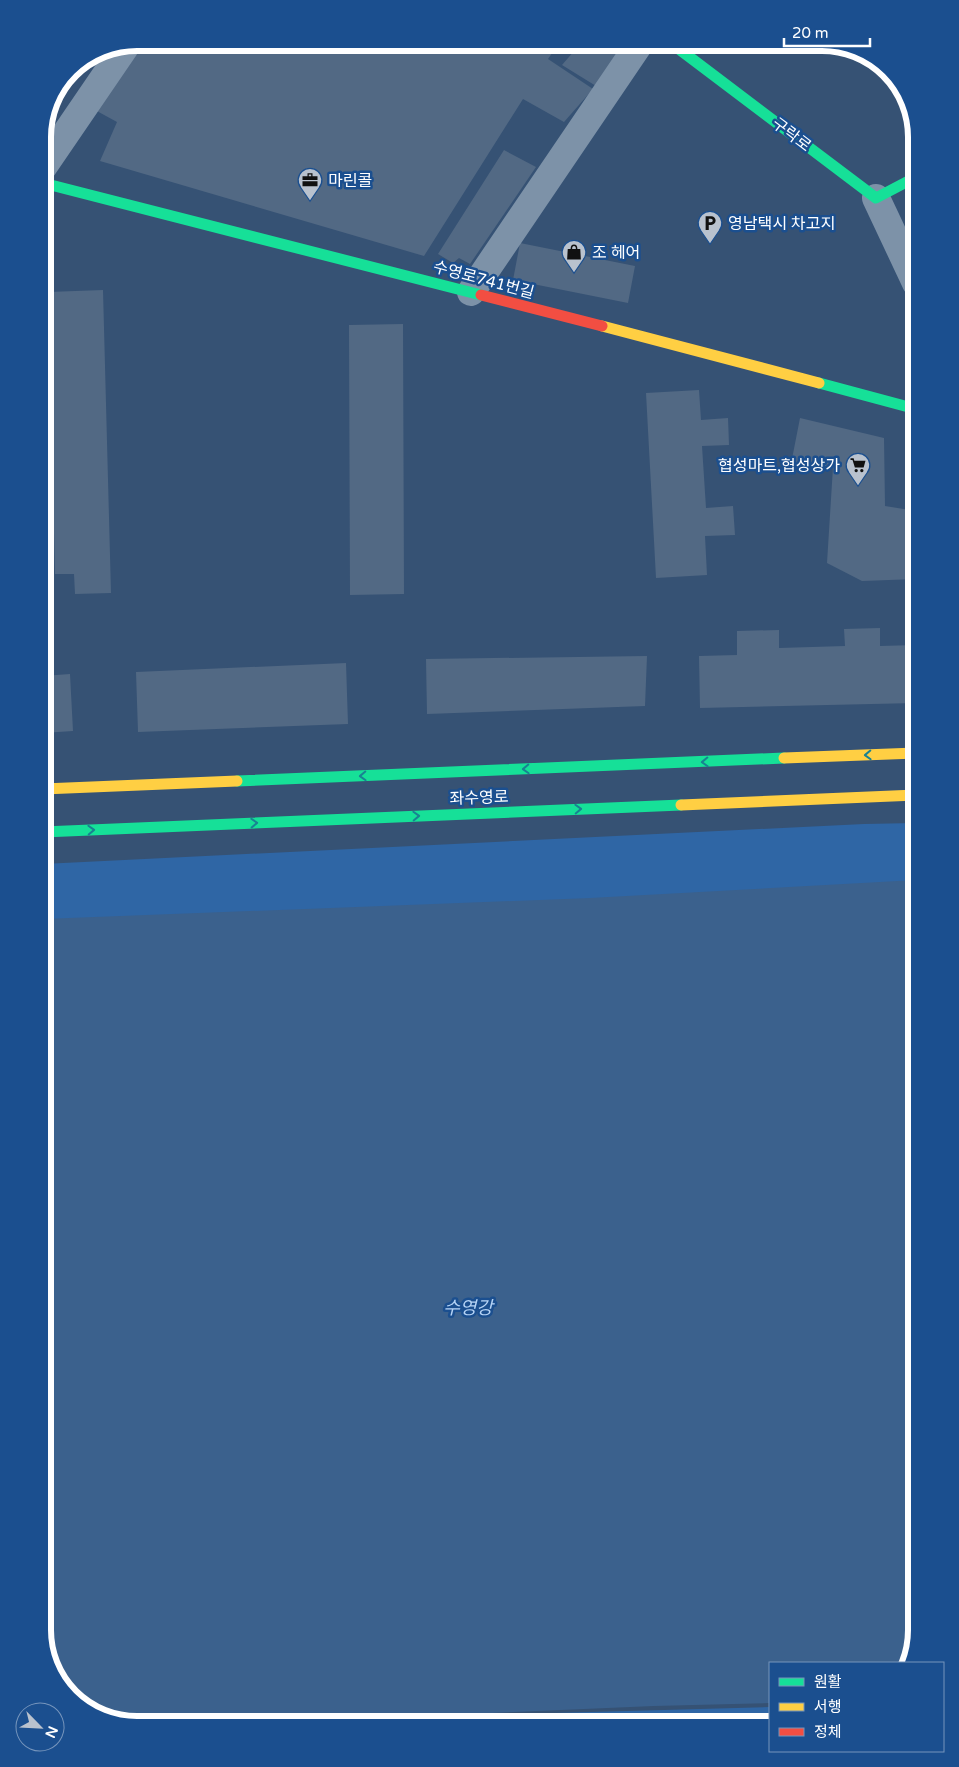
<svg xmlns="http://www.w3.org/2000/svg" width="959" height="1767" font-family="'Varela Round','Noto Sans KR',sans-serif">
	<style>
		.green { fill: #2f66a5 }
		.water { fill: #3b618d }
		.building { fill: #526984 }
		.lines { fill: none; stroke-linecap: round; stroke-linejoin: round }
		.street { stroke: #7d92a8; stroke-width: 28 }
		.fast { stroke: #16e098; stroke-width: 11 }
		.slow { stroke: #ffcf43; stroke-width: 11 }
		.jam { stroke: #f24e42; stroke-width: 11 }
		.oneway { stroke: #198292 }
		.labels { text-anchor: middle; stroke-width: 5; stroke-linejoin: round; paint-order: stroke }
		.street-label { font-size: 16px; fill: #fff; stroke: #1b4f8f }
		.poi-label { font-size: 16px; fill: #fff; stroke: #1b4f8f; text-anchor: start }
		.water-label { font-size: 18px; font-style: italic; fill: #b5d3f5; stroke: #1b4f8f }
		.rim { fill: none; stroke: #fff; stroke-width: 6 }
	</style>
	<rect width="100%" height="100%" fill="#365274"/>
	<path class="green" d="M916,823V906L43,945V864L864,824Z
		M770,1707V1724H267L485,1715Z"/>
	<path class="water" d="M916,880V1630L907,1663H770V1703L654,1706L238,1724H131L84,1708L50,1666L43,1630V919L590,898Z"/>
	<path class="building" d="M141,43H559L548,59L593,89L564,122L523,99L424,256L100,161L117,122L95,110Z
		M581,43H625L596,86L562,65Z
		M504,150L536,167L470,264L459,258L453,263L438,254Z
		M520,243L635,266L628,303L513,280Z
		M103,290L111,593L75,594L74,574H55L48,292Z
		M403,324L404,594L350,595L349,325Z
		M699,390L701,420L728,418L729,445L702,446L706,508L733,506L735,535L705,536L707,575L656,578L646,393Z
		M800,418L884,438L885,506L916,511V579L862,581L827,563L833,467L791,464Z
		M880,628V646L916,645V703L700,708L699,656L737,655V631L779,630V648L845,646L844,629Z
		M647,656L645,706L427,714L426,659Z
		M346,663L348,724L138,732L136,672Z
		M70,674L73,731L43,733V676Z"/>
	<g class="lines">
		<path class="street" d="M43,167L127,44
			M876,198L916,283
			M471,292L640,43"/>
		<path class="fast" d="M671,43L876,198L916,177
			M43,183L481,295
			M819,383L916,409
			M237,781L784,758
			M43,832L681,805"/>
		<path class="slow" d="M602,326L819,383
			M784,758L916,753
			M43,789L237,781
			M681,805L916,795"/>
		<path class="jam" d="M481,295L602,326"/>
	</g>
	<defs><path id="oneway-chevron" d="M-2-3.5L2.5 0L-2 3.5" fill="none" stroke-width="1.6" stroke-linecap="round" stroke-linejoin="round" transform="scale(1.25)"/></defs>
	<g class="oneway">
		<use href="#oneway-chevron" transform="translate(868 755) rotate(178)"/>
		<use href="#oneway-chevron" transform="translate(705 762) rotate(178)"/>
		<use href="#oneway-chevron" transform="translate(526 769) rotate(178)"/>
		<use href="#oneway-chevron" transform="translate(363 776) rotate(178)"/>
		<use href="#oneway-chevron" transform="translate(578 809) rotate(-2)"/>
		<use href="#oneway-chevron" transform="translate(416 816) rotate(-2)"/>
		<use href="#oneway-chevron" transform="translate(254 823) rotate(-2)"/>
		<use href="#oneway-chevron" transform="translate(91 830) rotate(-2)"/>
	</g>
	<defs>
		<g id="office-pin" transform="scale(1.25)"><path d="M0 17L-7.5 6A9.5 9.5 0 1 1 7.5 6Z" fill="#b9c2ce" stroke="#1b4f8f"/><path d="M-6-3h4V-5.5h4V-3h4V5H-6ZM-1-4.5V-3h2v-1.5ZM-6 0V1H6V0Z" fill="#111"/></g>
		<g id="parking-pin" transform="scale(1.25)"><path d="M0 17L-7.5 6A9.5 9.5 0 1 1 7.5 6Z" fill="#b9c2ce" stroke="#1b4f8f"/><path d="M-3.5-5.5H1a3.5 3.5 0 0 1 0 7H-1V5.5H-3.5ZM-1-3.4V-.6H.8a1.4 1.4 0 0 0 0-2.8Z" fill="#111"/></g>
		<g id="shop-pin" transform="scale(1.25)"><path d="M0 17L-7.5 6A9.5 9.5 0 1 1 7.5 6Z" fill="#b9c2ce" stroke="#1b4f8f"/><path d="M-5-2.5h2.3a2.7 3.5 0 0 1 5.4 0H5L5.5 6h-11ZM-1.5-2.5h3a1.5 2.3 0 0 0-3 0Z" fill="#111"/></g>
		<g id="supermarket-pin" transform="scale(1.25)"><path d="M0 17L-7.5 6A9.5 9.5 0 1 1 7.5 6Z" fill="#b9c2ce" stroke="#1b4f8f"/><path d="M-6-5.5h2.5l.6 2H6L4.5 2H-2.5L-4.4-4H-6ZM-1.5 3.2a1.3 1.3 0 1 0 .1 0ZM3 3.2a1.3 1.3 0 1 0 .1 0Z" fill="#111"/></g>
	</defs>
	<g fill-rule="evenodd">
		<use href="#office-pin" x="310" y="180"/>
		<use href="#parking-pin" x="710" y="223"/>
		<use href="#shop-pin" x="574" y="252"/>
		<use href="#supermarket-pin" x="858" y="465"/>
	</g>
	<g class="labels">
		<g class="street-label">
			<text transform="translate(792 134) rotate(37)" y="6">구락로</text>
			<text transform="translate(484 279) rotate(15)" y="6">수영로741번길</text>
			<text transform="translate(479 797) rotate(-2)" y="6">좌수영로</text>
		</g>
		<g class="poi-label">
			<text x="328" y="186">마린콜</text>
			<text x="728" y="229">영남택시 차고지</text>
			<text x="592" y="258">조 헤어</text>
			<text x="840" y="471" text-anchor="end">협성마트,협성상가</text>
		</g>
		<g class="water-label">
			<text x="468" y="1314">수영강</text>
		</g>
	</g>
	<path d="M0 0H959V1767H0ZM137 51H822A86 86 0 0 1 908 137V1630A86 86 0 0 1 822 1716H137A86 86 0 0 1 51 1630V137A86 86 0 0 1 137 51Z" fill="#1b4f8f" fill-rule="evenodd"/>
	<path class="rim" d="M137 51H822A86 86 0 0 1 908 137V1630A86 86 0 0 1 822 1716H137A86 86 0 0 1 51 1630V137A86 86 0 0 1 137 51Z"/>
	<rect x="769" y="1662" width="175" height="90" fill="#1b4f8f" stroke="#7695bc"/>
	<rect x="779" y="1678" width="25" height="8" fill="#16e098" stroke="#7695bc"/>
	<text x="814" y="1687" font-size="15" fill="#ffffff">원활</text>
	<rect x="779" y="1703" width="25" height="8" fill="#ffcf43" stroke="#7695bc"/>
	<text x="814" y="1712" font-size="15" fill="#ffffff">서행</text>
	<rect x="779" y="1728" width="25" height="8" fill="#f24e42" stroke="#7695bc"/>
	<text x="814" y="1737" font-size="15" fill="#ffffff">정체</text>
	<g transform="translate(40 1727) rotate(114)"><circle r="24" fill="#1b4f8f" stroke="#7695bc"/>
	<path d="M0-4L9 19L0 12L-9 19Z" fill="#b9c2ce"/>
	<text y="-8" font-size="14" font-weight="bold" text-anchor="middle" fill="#ffffff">N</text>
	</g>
	<path d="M784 38v8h86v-8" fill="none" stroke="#ffffff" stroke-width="2.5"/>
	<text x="792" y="38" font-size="15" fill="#ffffff" stroke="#1b4f8f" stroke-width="4" paint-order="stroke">20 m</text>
</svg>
